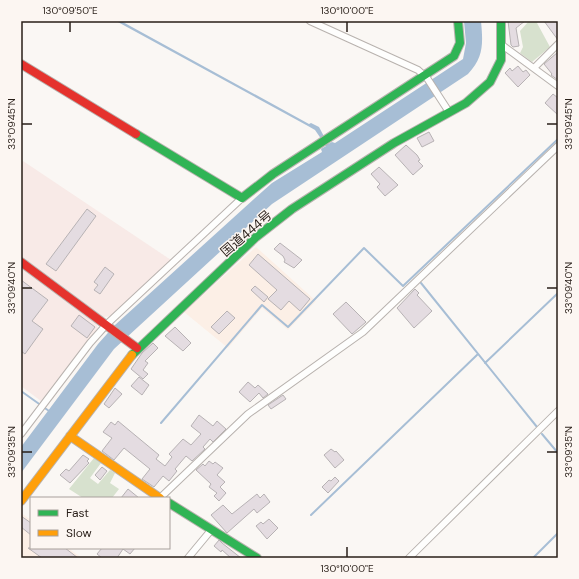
<svg xmlns="http://www.w3.org/2000/svg" width="579" height="579" font-family="'DM Sans','Noto Sans JP',sans-serif">
	<style>
		.built { fill: #fcefe6 }
		.industrial { fill: #f8eae7 }
		.green { fill: #d7e1ce }
		.water { fill: #a7bed5 }
		.lines { fill: none; stroke-linecap: round; stroke-linejoin: round }
		.stream { stroke: #a7bed5; stroke-width: 2 }
		.building { fill: #e4dce1; stroke: #b7b2b4 }
		.street-casing { stroke: #b8b2ae; stroke-width: 8 }
		.fast-casing { stroke: #b8b2ae; stroke-width: 10 }
		.slow-casing { stroke: #b8b2ae; stroke-width: 10 }
		.jam-casing { stroke: #b8b2ae; stroke-width: 10 }
		.street { stroke: #fefefd; stroke-width: 6 }
		.fast { stroke: #30b455; stroke-width: 8 }
		.slow { stroke: #ff9f0a; stroke-width: 8 }
		.jam { stroke: #e5322d; stroke-width: 8 }
		.ticks { fill: none; stroke: #291f19; stroke-width: 1.5 }
		.labels { text-anchor: middle; stroke-width: 3; stroke-linejoin: round; paint-order: stroke }
		.street-label { font-size: 13px; fill: #291f19; stroke: #fcf6f2 }
		.neatline { fill: none; stroke: #291f19; stroke-width: 1.5 }
		.ticks-label { font-size: 10px; text-anchor: middle; fill: #291f19 }
	</style>
	<rect width="100%" height="100%" fill="#faf7f4"/>
	<path class="built" d="M256,247L316,301L288,330L262,308L228,348L184,312Z
		M21,513L31,520V548H68L82,558H21Z"/>
	<path class="industrial" d="M23,161L171,260L113,316L103,317L21,256V164Z
		M21,268L96,322L98,329L41,401L21,386Z"/>
	<path class="green" d="M529,21H539L537,23L550,47L532,62L520,53L523,47L520,31Z
		M94,458L101,463L90,478L98,484L110,470L115,473L110,483L119,489L112,498H83L69,489Z"/>
	<path class="water" d="M116,21H121L309,124L311,123L319,127L328,144L332,142L335,143L463,59L466,43L464,21H481C483,43 484,57 468,74L272,204L114,349L21,473V447L98,344L115,325L254,199L272,183L322,152L321,149L326,146L315,130L308,126Z"/>
	<g class="lines">
		<path class="stream" d="M421,283L537,427
			M485,363L558,293
			M21,391L49,411
			M161,423L262,305L288,327L364,248L403,286L558,139
			M542,434L558,453
			M311,515L478,354
			M533,558L558,533"/>
	</g>
	<path class="building" d="M508,21H525L516,28L519,46L513,47L511,45Z
		M544,21H558V40Z
		M558,52V80L551,75L552,74L544,64Z
		M518,66L523,72L526,70L530,75L518,87L505,73L510,68L512,71Z
		M553,94L558,98V115L545,103Z
		M429,132L434,141L422,147L417,138Z
		M406,145L417,155L420,160L418,161L423,166L413,175L395,155Z
		M379,167L398,185L385,196L377,187L380,184L371,174Z
		M87,209L96,216L56,271L46,264Z
		M280,243L302,260L294,268L284,262L285,260L283,256L274,249Z
		M258,254L310,299L300,311L289,301L281,310L268,299L277,290L249,265Z
		M105,267L114,274L100,294L94,290L98,285L94,282Z
		M21,280L48,300L32,321L43,329L25,354L21,351Z
		M255,286L268,297L264,302L251,290Z
		M415,289L419,293L417,295L432,311L414,328L397,308Z
		M346,302L366,322L352,334L333,314Z
		M227,311L235,318L219,334L211,327Z
		M79,315L95,327L87,338L71,326Z
		M175,327L191,343L183,351L165,336Z
		M153,343L158,348L145,361L148,363L143,370L148,374L143,379L131,369L142,353Z
		M139,377L149,385L142,395L131,386Z
		M248,382L255,388L258,385L268,394L263,398L259,393L250,402L239,392Z
		M115,388L122,394L109,408L104,404Z
		M283,395L286,399L271,409L268,405Z
		M199,415L213,426L217,421L226,429L213,442L210,439L203,447L205,449L192,461L186,456L175,469L177,471L169,481L163,476L154,487L142,479L150,469L124,448L114,460L102,451L112,438L103,432L111,422L115,425L118,421L159,455L156,459L165,466L172,457L169,454L183,439L191,445L201,434L191,426Z
		M331,449L335,452L336,451L344,460L335,468L324,455Z
		M83,455L89,459L87,461L89,463L70,483L60,475L66,469L69,471Z
		M209,461L213,464L215,462L223,468L217,475L225,482L220,487L226,493L219,501L214,496L217,493L209,487L211,484L196,470L203,464L205,466Z
		M102,467L107,471L100,480L95,475Z
		M335,477L339,481L328,493L322,487L329,480L331,481Z
		M128,489L139,498H121Z
		M257,494L260,498L264,494L270,502L257,513L254,509L227,533L211,515L223,505L232,514Z
		M21,516L31,523V535L21,527Z
		M269,519L278,528L267,539L256,526L261,522L263,524Z
		M219,540L222,543L241,558H231L222,550L221,552L214,546Z
		M28,548H65L78,558H42Z
		M102,548H135L130,554L123,549L117,558H102L97,554Z"/>
	<g class="lines">
		<g class="street-casing">
			<path id="street" d="M310,21L418,70L427,78L449,112
				M502,45L558,86
				M534,68L558,44
				M21,434L90,343L107,324L242,198
				M160,498L248,414L363,332L558,146
				M188,558L212,529
				M409,558L558,411"/>
		</g>
		<g class="fast-casing">
			<path id="fast" d="M136,134L242,198L273,174L454,56L460,43L458,21
				M132,355L256,237L292,209L394,143L466,103L490,82L501,60V21
				M169,503L257,558"/>
		</g>
		<g class="slow-casing">
			<path id="slow" d="M70,436L160,498
				M21,501L132,355"/>
		</g>
		<g class="jam-casing">
			<path id="jam" d="M21,64L136,134
				M21,262L137,348"/>
		</g>
		<use href="#street" class="street"/>
		<use href="#fast" class="fast"/>
		<use href="#slow" class="slow"/>
		<use href="#jam" class="jam"/>
	</g>
	<path class="ticks" d="M70,22V32M347,22V32M22,124H32M547,124H557M22,288H32M547,288H557M22,452H32M547,452H557M347,547V557"/>
	<g class="labels">
		<g class="street-label">
			<text transform="translate(246 233) rotate(-41)" y="5">国道444号</text>
		</g>
	</g>
	<rect width="579" height="579" fill="none" stroke="#fcf6f2" stroke-width="44"/>
	<rect x="30" y="497" width="140" height="52" fill="#fcf6f2" stroke="#a8a09b"/>
	<rect x="38" y="510" width="20" height="6" fill="#30b455" stroke="#a8a09b"/>
	<text x="66" y="517" font-size="12" fill="#291f19">Fast</text>
	<rect x="38" y="530" width="20" height="6" fill="#ff9f0a" stroke="#a8a09b"/>
	<text x="66" y="537" font-size="12" fill="#291f19">Slow</text>
	<rect x="22" y="22" width="535" height="535" class="neatline"/>
	<g class="ticks-label">
		<text x="70" y="14">130°09'50"E</text>
		<text x="347" y="14">130°10'00"E</text>
		<text transform="translate(11 124) rotate(-90)" y="4">33°09'45"N</text>
		<text transform="translate(568 124) rotate(-90)" y="4">33°09'45"N</text>
		<text transform="translate(11 288) rotate(-90)" y="4">33°09'40"N</text>
		<text transform="translate(568 288) rotate(-90)" y="4">33°09'40"N</text>
		<text transform="translate(11 452) rotate(-90)" y="4">33°09'35"N</text>
		<text transform="translate(568 452) rotate(-90)" y="4">33°09'35"N</text>
		<text x="347" y="572">130°10'00"E</text>
	</g>
</svg>
